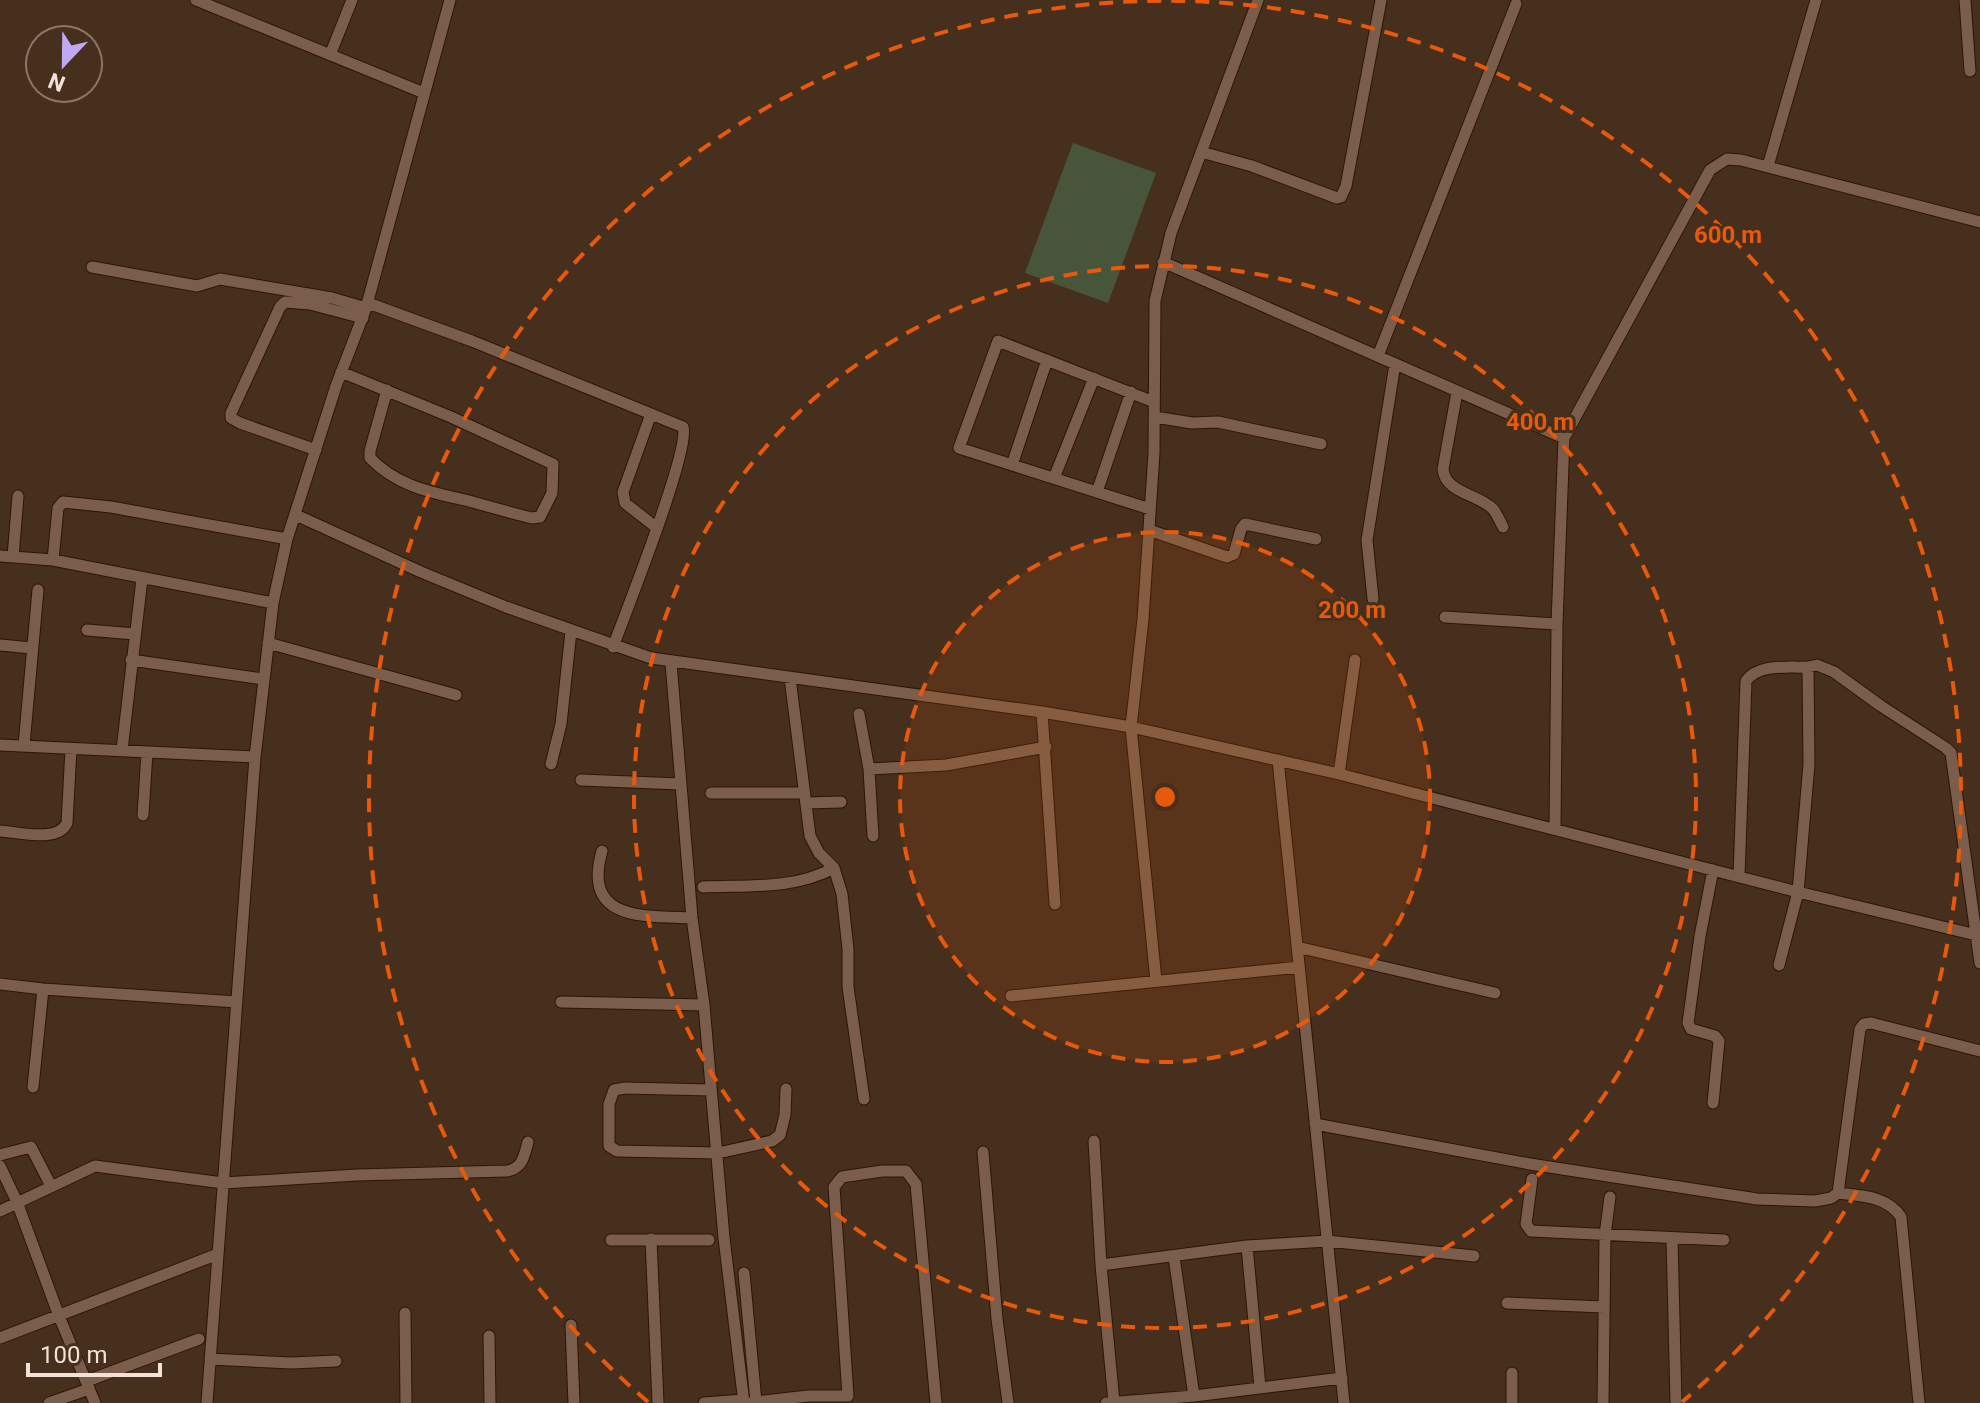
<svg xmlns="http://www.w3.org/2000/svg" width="1980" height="1403" font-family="Roboto,sans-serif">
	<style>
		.pitch { fill: #47563a }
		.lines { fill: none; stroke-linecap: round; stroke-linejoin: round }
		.minor-casing { stroke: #2c1605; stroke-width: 13 }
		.minor { stroke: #7a5e4b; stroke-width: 11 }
		.ring { fill: none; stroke: #e8590c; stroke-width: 4; stroke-dasharray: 14 10 }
		.centre { fill: #e8590c; stroke: #472f1d; stroke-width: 4 }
		.ring-label { font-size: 24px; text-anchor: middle; font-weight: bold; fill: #e8590c; stroke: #472f1d; stroke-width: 6; stroke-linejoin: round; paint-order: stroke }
	</style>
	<rect width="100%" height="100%" fill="#472f1d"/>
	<path class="pitch" d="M1073,143L1156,173L1108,303L1025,273Z"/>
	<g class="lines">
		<g class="minor-casing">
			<path id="minor" d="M196,0L424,93
				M1965,0L1970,71
				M330,55L352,0
				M1201,152L1252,166L1337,198L1341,197L1346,186L1381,0
				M1768,166L1816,0
				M1163,262L1564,438
				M92,267L197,286L220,279L332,298L366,308
				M368,303L472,341L683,427C691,449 625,614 613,647
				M1378,356L1516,4
				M341,372L451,417L553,464L552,493L540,517L532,518C510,513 488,506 465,500C429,492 397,486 370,458V451L387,390
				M1457,392L1443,469C1445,493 1478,494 1493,509C1497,514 1500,521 1503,527
				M651,414L623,492L625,503L657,528
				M1155,417L1192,423L1218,422L1321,444
				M316,450L240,423L231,418V413L280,307L285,302L310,304L363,318
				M1012,465L1047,360
				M1054,478L1094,378
				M1097,492L1131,392
				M1150,509L959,448L998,341L1154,402
				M296,515L421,572L506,607L651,658L1042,712L1131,727L1339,774L1798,892L1980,936
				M1149,530L1227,557L1234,554L1241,529L1245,524L1316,539
				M0,556L53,560L273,603
				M13,557L18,496
				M53,560L58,508L63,502L111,507L287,539
				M1373,599L1367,540L1395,364
				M1445,617L1557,624
				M87,630L135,634
				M268,643L456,695
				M0,645L32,648
				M131,660L263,679
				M671,663L692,918L704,1005L724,1238L744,1403
				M790,678L810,836L819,853L834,868L842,894L848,949V987L864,1099
				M1042,712L1055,904
				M859,714L869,769L873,836
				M0,745L255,757
				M24,745L38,590
				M122,750L142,579
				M1278,760L1344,1403
				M551,764L561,724L571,631
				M869,769L946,765L1046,747
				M1339,774L1355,660
				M581,780L680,784
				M711,793H803
				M806,803L841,802
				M143,815L147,752
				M1555,828L1557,624L1564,438L1710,170L1727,159L1741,160L1980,222
				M0,831C19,832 58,843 67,823L71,749
				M602,851C582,921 643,916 692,918
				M1713,870L1700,936L1688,1023L1691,1029L1715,1036L1719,1041L1713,1103
				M1739,877L1746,681C1759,663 1787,668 1808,667
				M703,887C748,885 793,890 834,868
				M1297,947L1495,993
				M1779,965L1798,892L1809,764L1808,667L1817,665L1834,672L1881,706L1946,748L1951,753L1980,963
				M1156,981L1131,727L1143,619L1154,453L1155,301L1171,233L1258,0
				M0,984L43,989L237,1002
				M1011,996L1299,967
				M561,1002L704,1005
				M33,1087L43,989
				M711,1090L625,1088L614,1090L609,1104V1146L617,1151L718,1153L772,1141L780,1135L785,1115L786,1089
				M1315,1124L1530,1164L1757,1199L1815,1201L1831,1198L1838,1193C1862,1196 1887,1196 1901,1217L1919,1403
				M1094,1141L1101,1265L1114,1402
				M983,1152L997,1319L1008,1403
				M0,1155L31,1147L51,1186
				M0,1166L17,1202L59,1316L95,1403
				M1532,1179L1526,1224L1531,1231L1724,1240
				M1838,1193L1860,1029L1864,1024L1871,1023L1980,1051
				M0,1211L95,1166L223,1183L357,1175L507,1171C523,1168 524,1156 528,1142
				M1672,1238L1676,1403
				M651,1239L658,1403
				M611,1240H709
				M1247,1246L1260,1387
				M1174,1257L1194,1396
				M1101,1265L1247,1246L1327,1241L1474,1256
				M744,1273L756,1402
				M1507,1303L1604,1307
				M405,1313L406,1403
				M571,1325L574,1403
				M489,1336L490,1403
				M0,1338L218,1254
				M210,1359L291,1363L336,1361
				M1512,1373V1403
				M87,1381L199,1339
				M49,1403L89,1389
				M207,1403L255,757L273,603L287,539L336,386L366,308L450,0
				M704,1403L743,1400
				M746,1403L808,1396H848L834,1187L842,1177L882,1171H906L916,1184L936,1403
				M1106,1403L1194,1396L1342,1378
				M1603,1403L1605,1235L1610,1197"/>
		</g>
		<use href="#minor" class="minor"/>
	</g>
	<circle cx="1165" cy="797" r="265" fill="#e8590c" fill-opacity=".12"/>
	<g class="ring">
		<circle cx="1165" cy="797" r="265"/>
		<circle cx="1165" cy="797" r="531"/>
		<path d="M648 1402A796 796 0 1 1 1682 1402"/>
	</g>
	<circle cx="1165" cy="797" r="12" class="centre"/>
	<g class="ring-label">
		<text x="1728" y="243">600 m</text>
		<text x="1540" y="430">400 m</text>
		<text x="1352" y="618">200 m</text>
	</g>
	<g transform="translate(64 64) rotate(202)"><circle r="38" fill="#472f1d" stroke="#8b7667" stroke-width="2"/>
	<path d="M0-6L14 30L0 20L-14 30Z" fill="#c1a8f3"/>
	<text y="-12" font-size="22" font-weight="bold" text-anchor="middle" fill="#f1e1d7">N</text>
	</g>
	<path d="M28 1363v12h132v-12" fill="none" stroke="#f1e1d7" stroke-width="4"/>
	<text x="40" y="1363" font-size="24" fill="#f1e1d7" stroke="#472f1d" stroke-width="6" paint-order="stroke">100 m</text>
</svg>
